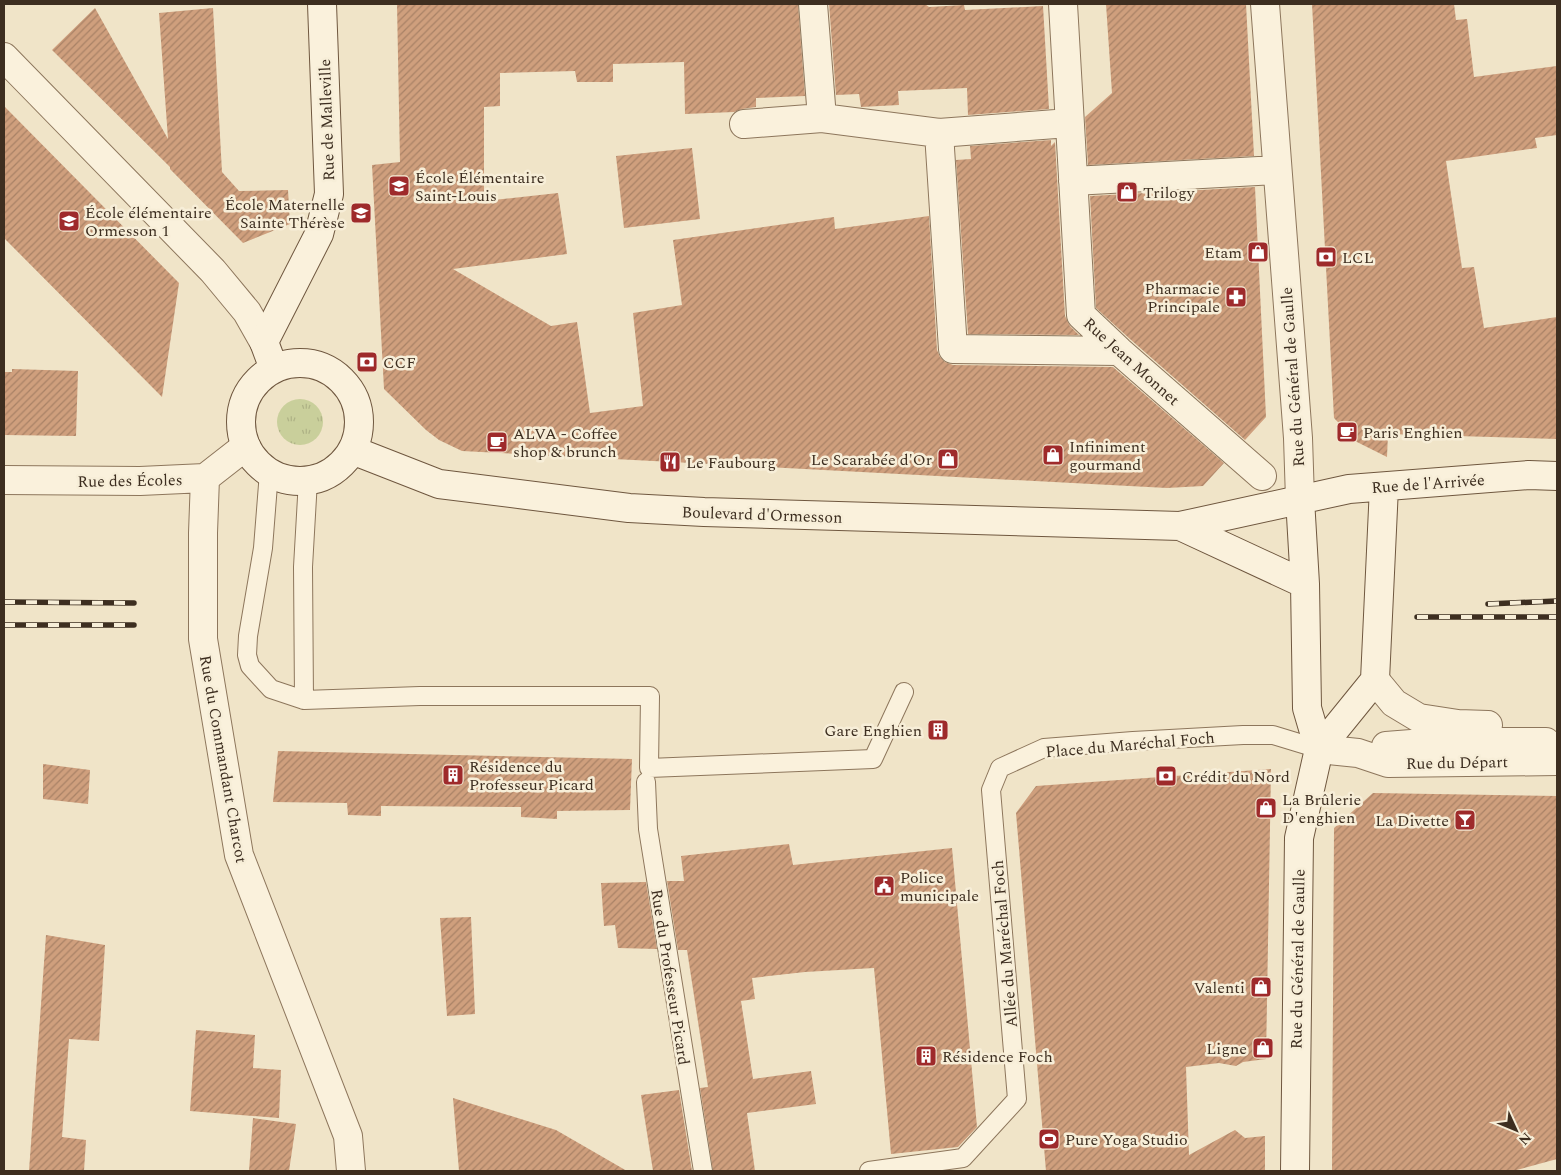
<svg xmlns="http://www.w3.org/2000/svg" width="1561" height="1175" font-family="Spectral,serif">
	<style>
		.grass { fill: url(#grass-tufts) }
		.building { fill: url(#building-hatch) }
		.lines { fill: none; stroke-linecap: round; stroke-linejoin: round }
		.lane-casing { stroke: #8d765c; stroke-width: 20 }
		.street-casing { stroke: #8d765c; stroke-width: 30 }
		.secondary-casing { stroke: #6f573f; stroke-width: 30 }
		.lane { stroke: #faf1dc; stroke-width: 18 }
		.street { stroke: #faf1dc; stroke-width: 28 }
		.secondary { stroke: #faf1dc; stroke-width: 28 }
		.rail-casing { stroke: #3d2e20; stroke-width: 5.5 }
		.rail { stroke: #f7eed8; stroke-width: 4; stroke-dasharray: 11; stroke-linecap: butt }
		.labels { text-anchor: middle; stroke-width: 5; stroke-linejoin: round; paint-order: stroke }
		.street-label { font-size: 16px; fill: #3d2e20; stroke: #f7eed8 }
		.poi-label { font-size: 16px; fill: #3d2e20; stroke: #f7eed8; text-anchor: start }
	</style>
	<defs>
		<pattern id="grass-tufts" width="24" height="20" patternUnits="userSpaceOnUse" patternTransform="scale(1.25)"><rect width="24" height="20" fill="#c9cf9b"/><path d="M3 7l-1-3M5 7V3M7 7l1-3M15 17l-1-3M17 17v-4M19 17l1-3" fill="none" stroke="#aeb285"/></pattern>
		<pattern id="building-hatch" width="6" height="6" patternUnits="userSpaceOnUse" patternTransform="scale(1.25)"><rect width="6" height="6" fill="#cf9f7d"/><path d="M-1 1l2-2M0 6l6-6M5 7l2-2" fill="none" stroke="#a98266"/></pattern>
	</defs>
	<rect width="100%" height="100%" fill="#f0e4c8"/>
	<path class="grass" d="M277 422a23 23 0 1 1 46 0a23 23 0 1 1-46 0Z"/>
	<path class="building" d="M397,4H798L805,96L756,98V107L742,109L734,112L685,114L684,62L613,64V82H577L575,71L500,73V106L484,107V201L558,193L567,254L453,269L551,326L577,322L590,413L643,406L633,313L682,305L673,240L834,217L835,229L929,216L937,350L940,357L945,362L953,365L1113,367L1224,463L1203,486L1167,488L462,451L439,440L426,430L384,389L372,165L400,162Z
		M829,4H925L929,7L964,5L965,10L1043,6L1049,109L968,115L967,88L898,91L899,105L861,107L859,94L836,95Z
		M1106,4H1246L1254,156L1088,165L1085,117L1112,93Z
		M1312,4H1454L1456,20L1467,19L1474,77L1557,66V135L1535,138L1537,148L1446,161L1462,268L1474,267L1484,328L1557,317V439L1388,434L1387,457L1357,442L1334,418Z
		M95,8L168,139L159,13L213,8L222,172L239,191L288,190L290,224L243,243L170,169V167L52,50Z
		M4,106L179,283L162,397L4,238Z
		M1051,140V146L1055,142L1065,316L1070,326L1079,335L968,334L956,160L971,159L970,146Z
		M692,148L700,219L624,228L616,156Z
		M1255,187L1266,417L1245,440L1130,339L1096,308L1090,196Z
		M12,369L78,371L76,436L4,435V372H12Z
		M278,751L632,759L630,810L557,811V819L521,817V807L381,806V816L348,815L347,803L273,802Z
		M43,764L90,770L88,804L43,799Z
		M1271,769L1266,1059L1243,1062L1236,1066L1219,1063L1186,1067L1189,1155L1235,1130L1245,1138L1265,1136V1171H1046L1016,813L1036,786Z
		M1373,793L1557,796V1159L1513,1171H1332L1334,828Z
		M789,844L793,865L952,848L977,1127L958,1147L891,1154L874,968L805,972L752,978L755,999L741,1001L753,1079L811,1071L816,1104L747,1113L755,1171H713L700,1088L708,1087L687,950H678L667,881H684L681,856Z
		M646,882L657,949L618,948L615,925L604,926L601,883Z
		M471,917L475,1014L447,1016L440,918Z
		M46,935L105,945L99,1041L69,1039L62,1137L86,1140L84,1171H29Z
		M196,1030L255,1035L253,1068L281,1070L279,1118L190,1111Z
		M679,1090L692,1171H653L641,1095Z
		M453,1098L556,1130L627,1171H459Z
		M253,1118L296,1124L289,1171H249Z"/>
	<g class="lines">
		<g class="lane-casing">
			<path id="lane" d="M269,472L263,548L248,636L247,655L250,666L271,689L304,700L420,696H650L649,768L873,759L904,692
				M304,700L303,567L308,480
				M646,782L648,829L703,1171
				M869,1171L963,1158L1017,1099L991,790L1000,768L1044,748L1133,741L1243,735H1273L1319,749"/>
		</g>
		<g class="street-casing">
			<path id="street" d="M813,4L822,118
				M1063,4L1081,315L1119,351L1262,476
				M1265,4L1298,438L1300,499
				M4,57L213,271L247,312L264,342
				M744,124L822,118L939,133L1069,123
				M939,133L953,349L1119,351
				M1073,181L1277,170
				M205,478L203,533V639L239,855L348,1136L351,1171
				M4,480L140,481L205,478L246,446
				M1375,680L1394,703L1419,718L1458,724L1488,725
				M1386,746L1437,742H1546
				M1319,749L1358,753L1388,763L1557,761"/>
		</g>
		<g class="secondary-casing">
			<path id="secondary" d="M241 422a59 59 0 1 1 118 0a59 59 0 1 1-118 0Z
				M274,369L264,342L319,234L329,194L322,4
				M352,450L439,484L629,508L704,512L1180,526L1349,489L1529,475L1557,476
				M1300,499L1305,584L1307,708L1319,749
				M1180,526L1305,584
				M1295,1171L1299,838L1319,749L1375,680L1384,487"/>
		</g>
		<use href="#lane" class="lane"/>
		<use href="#street" class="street"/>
		<use href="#secondary" class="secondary"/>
		<g class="rail-casing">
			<path id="rail" d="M4,602L134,603
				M1488,604L1557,601
				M1417,617H1557
				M4,625H134"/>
		</g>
		<use href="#rail" class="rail"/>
	</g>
	<defs>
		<g id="school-square" transform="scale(1.125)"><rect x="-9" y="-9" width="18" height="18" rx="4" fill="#9e2a2b" stroke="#f7eed8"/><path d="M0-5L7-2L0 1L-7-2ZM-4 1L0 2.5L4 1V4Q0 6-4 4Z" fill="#fff"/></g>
		<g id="shop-square" transform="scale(1.125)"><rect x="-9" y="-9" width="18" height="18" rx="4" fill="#9e2a2b" stroke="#f7eed8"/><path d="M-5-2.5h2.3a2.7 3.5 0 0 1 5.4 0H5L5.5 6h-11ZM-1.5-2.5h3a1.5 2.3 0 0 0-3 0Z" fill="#fff"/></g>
		<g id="bank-square" transform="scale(1.125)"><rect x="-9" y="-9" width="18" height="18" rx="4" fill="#9e2a2b" stroke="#f7eed8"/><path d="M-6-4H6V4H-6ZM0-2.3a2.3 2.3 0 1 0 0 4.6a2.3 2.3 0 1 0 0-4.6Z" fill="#fff"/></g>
		<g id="pharmacy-square" transform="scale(1.125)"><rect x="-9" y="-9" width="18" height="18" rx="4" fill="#9e2a2b" stroke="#f7eed8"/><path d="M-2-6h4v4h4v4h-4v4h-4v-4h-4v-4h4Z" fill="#fff"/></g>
		<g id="cafe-square" transform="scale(1.125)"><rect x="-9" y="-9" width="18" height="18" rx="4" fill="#9e2a2b" stroke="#f7eed8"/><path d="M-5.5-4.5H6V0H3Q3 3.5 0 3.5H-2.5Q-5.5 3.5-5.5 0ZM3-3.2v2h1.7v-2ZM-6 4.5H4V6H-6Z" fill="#fff"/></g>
		<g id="restaurant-square" transform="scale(1.125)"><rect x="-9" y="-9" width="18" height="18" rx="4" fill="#9e2a2b" stroke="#f7eed8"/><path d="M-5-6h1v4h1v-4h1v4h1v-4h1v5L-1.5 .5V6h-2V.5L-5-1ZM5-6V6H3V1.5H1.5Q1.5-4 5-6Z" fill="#fff"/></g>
		<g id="building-square" transform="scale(1.125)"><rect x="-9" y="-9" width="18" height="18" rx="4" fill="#9e2a2b" stroke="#f7eed8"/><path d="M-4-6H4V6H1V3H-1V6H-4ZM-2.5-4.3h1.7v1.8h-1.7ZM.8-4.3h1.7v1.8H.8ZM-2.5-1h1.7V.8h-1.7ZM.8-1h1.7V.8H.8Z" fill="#fff"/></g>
		<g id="bar-square" transform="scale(1.125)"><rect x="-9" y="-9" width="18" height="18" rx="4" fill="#9e2a2b" stroke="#f7eed8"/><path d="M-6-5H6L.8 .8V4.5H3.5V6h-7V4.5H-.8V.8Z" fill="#fff"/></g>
		<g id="civic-square" transform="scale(1.125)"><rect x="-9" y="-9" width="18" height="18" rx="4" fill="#9e2a2b" stroke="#f7eed8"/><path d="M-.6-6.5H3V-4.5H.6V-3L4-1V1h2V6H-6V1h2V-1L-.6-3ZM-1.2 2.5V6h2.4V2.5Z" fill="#fff"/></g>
		<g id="stadium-square" transform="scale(1.125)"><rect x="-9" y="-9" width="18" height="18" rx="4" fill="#9e2a2b" stroke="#f7eed8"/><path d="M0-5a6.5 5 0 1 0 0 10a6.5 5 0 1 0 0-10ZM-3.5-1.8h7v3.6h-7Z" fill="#fff"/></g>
	</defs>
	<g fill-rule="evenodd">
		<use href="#school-square" x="399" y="186"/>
		<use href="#shop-square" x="1127" y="192"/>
		<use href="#school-square" x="361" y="213"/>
		<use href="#school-square" x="69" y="221"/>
		<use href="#shop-square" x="1258" y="252"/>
		<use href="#bank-square" x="1326" y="257"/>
		<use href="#pharmacy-square" x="1236" y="297"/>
		<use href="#bank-square" x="367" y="362"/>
		<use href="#cafe-square" x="1347" y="432"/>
		<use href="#cafe-square" x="497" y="442"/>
		<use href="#shop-square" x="1053" y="455"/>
		<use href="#shop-square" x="948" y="459"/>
		<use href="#restaurant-square" x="670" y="462"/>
		<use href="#building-square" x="938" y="730"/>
		<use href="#building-square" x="453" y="775"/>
		<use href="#bank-square" x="1166" y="776"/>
		<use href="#shop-square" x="1266" y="808"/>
		<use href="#bar-square" x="1465" y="820"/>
		<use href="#civic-square" x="884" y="886"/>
		<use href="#shop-square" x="1261" y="987"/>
		<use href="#shop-square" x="1263" y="1048"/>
		<use href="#building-square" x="926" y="1056"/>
		<use href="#stadium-square" x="1049" y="1139"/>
	</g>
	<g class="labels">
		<g class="street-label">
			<text transform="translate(326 120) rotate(-92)" y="6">Rue de Malleville</text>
			<text transform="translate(1132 361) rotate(42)" y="6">Rue Jean Monnet</text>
			<text transform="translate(1292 377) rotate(-94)" y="6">Rue du Général de Gaulle</text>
			<text transform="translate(130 480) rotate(-1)" y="6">Rue des Écoles</text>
			<text transform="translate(1428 483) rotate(-4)" y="6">Rue de l'Arrivée</text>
			<text transform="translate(762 514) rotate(2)" y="6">Boulevard d'Ormesson</text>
			<text transform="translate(1130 744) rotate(-5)" y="6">Place du Maréchal Foch</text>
			<text transform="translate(224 759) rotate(80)" y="6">Rue du Commandant Charcot</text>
			<text transform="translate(1457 762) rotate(-1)" y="6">Rue du Départ</text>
			<text transform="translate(1004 944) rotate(-95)" y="6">Allée du Maréchal Foch</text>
			<text transform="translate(1297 959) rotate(-89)" y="6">Rue du Général de Gaulle</text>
			<text transform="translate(671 977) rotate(81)" y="6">Rue du Professeur Picard</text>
		</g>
		<g class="poi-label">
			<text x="415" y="183">École Élémentaire<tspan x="415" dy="18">Saint-Louis</tspan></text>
			<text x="1143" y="198">Trilogy</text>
			<text x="345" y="210" text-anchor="end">École Maternelle<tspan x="345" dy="18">Sainte Thérèse</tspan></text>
			<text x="85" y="218">École élémentaire<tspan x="85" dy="18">Ormesson 1</tspan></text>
			<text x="1242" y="258" text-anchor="end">Etam</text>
			<text x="1342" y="263">LCL</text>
			<text x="1220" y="294" text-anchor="end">Pharmacie<tspan x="1220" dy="18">Principale</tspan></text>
			<text x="383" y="368">CCF</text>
			<text x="1363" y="438">Paris Enghien</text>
			<text x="513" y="439">ALVA - Coffee<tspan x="513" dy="18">shop &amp; brunch</tspan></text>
			<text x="1069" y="452">Infiniment<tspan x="1069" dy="18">gourmand</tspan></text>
			<text x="932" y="465" text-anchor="end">Le Scarabée d'Or</text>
			<text x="686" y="468">Le Faubourg</text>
			<text x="922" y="736" text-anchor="end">Gare Enghien</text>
			<text x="469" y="772">Résidence du<tspan x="469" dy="18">Professeur Picard</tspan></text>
			<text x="1182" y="782">Crédit du Nord</text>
			<text x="1282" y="805">La Brûlerie<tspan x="1282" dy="18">D'enghien</tspan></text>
			<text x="1449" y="826" text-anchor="end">La Divette</text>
			<text x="900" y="883">Police<tspan x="900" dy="18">municipale</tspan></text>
			<text x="1245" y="993" text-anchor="end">Valenti</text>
			<text x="1247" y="1054" text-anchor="end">Ligne</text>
			<text x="942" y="1062">Résidence Foch</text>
			<text x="1065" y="1145">Pure Yoga Studio</text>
		</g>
	</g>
	<rect width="1561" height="1175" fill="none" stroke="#3d2e20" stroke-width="10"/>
	<g transform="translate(1516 1130) rotate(134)" stroke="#f7eed8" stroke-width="4" paint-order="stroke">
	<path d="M0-4L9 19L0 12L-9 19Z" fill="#3d2e20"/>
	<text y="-8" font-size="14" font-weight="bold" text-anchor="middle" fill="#3d2e20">N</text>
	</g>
</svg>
